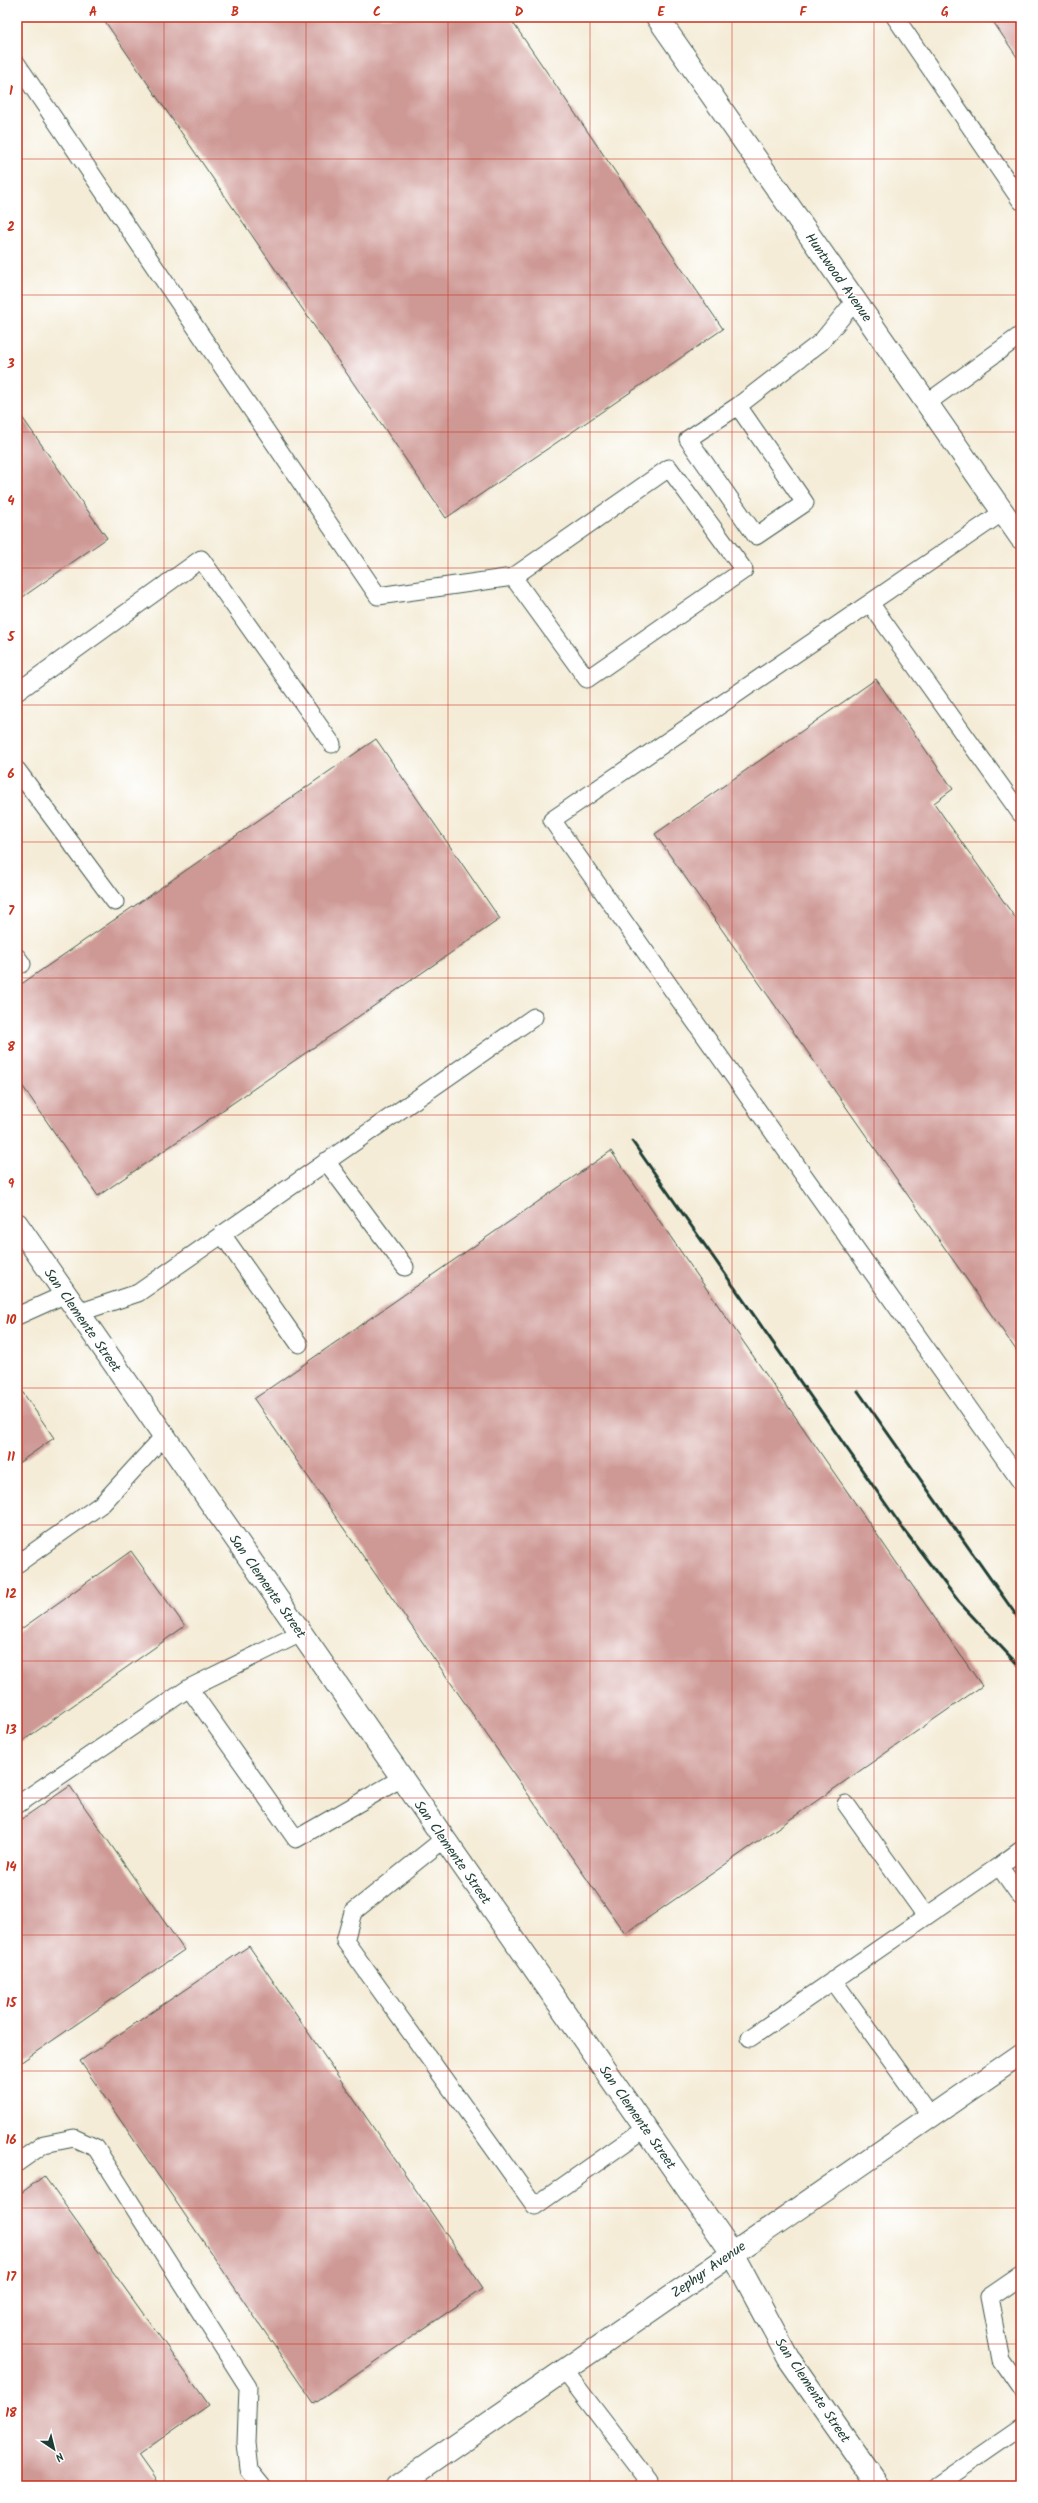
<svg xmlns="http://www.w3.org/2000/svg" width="1038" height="2503" font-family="Kalam,sans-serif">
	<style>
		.building { fill: #ce9894 }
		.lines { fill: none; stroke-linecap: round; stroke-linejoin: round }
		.service-casing { stroke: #3f574c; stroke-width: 19 }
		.minor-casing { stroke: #3f574c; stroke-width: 24 }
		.tertiary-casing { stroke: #3f574c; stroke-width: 24 }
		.service { stroke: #fff; stroke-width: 17 }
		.minor { stroke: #fff; stroke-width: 22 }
		.tertiary { stroke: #fff; stroke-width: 22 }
		.rail { stroke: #1f3d34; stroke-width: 3 }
		.grid { fill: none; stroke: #c8321e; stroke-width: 1; stroke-opacity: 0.55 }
		.labels { text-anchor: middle; stroke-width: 3; stroke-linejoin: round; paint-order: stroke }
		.street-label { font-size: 14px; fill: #1f3d34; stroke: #fff }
		.neatline { fill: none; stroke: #c8321e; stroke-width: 1.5 }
		.grid-label { font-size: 13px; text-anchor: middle; font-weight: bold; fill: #c8321e }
	</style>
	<rect width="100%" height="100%" fill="#fff"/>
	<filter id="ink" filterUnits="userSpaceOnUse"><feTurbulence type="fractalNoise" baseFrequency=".025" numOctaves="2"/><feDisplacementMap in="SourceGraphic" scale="8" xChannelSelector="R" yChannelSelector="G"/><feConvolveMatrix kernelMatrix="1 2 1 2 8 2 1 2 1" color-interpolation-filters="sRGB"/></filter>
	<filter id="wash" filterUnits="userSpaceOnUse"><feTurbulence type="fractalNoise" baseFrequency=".012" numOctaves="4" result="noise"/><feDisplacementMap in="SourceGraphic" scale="16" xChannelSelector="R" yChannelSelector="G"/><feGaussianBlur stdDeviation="0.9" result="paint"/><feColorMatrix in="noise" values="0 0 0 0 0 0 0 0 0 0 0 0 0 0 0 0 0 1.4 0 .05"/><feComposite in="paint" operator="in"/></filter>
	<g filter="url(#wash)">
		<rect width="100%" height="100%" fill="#f4ecd7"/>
		<g id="blocks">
			<path class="building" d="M102,17H509L723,329L446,518Z
				M990,17H1021V63Z
				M17,410L107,538L17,601Z
				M876,679L953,789L934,803L1021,926V1357L655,834Z
				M376,739L500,919L98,1196L17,1078V987Z
				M611,1151L982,1686L625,1934L254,1399Z
				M17,1384L54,1438L17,1464Z
				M131,1551L185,1626L17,1745V1632Z
				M70,1786L184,1950L17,2065V1822Z
				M249,1946L483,2288L314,2404L80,2061Z
				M44,2176L209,2405L138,2455L160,2486H17V2196Z"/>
		</g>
	</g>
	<g filter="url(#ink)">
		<use href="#blocks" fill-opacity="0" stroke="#3f574c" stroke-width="1"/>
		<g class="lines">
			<g class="service-casing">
				<path id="service" d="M895,17L1021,201
					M17,64L378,596L513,577L669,468L744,570L587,679L513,577
					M927,403L1021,335
					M738,406L805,503L756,536L688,439L738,406L821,342L855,301
					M1003,512L552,820L1021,1482
					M870,603L1021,814
					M17,692L201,559L332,744
					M17,770L115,902
					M17,957L22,964
					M326,1161L405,1267
					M222,1234L299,1344
					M78,1313L138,1293L534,1017
					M17,1316L66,1294
					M17,1564L103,1503L164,1436
					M301,1633L189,1688L296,1839L402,1778
					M846,1804L926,1916
					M17,1805L189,1688
					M444,1839L353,1912L345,1941L535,2206L646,2128
					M999,1866L1021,1850
					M833,1980L931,2116
					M750,2038L999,1866L1021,1897
					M17,2163L44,2144L74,2138L96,2148L248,2387L246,2443L249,2470L262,2486
					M1021,2275L989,2297L1001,2360L1021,2389
					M564,2370L649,2481L643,2486
					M936,2486L1021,2427"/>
			</g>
			<g class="minor-casing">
				<path id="minor" d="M17,1224L732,2253L789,2359L878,2486
					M397,2486L1021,2054"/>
			</g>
			<g class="tertiary-casing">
				<path id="tertiary" d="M657,17L1021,538"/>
			</g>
			<use href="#service" class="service"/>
			<use href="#minor" class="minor"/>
			<use href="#tertiary" class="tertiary"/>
			<path class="rail" d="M632,1141L904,1530L959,1602L1021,1668
				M858,1391L1021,1622"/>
		</g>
	</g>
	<path class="grid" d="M164,17V2486M306,17V2486M448,17V2486M590,17V2486M732,17V2486M874,17V2486M17,159H1021M17,295H1021M17,432H1021M17,568H1021M17,705H1021M17,842H1021M17,978H1021M17,1115H1021M17,1252H1021M17,1388H1021M17,1525H1021M17,1661H1021M17,1798H1021M17,1935H1021M17,2071H1021M17,2208H1021M17,2344H1021"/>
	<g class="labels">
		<g class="street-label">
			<text transform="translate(839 277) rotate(55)" y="5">Huntwood Avenue</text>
			<text transform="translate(83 1320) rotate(55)" y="5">San Clemente Street</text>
			<text transform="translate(268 1586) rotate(55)" y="5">San Clemente Street</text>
			<text transform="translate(453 1852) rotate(55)" y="5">San Clemente Street</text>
			<text transform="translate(638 2117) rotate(55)" y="5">San Clemente Street</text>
			<text transform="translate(708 2269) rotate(-35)" y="5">Zephyr Avenue</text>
			<text transform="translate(813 2390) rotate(56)" y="5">San Clemente Street</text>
		</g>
	</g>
	<rect width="1038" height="2503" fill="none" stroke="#fff" stroke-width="44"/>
	<g transform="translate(54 2449) rotate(145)" stroke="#ffffff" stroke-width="3" paint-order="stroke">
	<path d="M0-3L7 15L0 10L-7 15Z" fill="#1f3d34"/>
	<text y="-6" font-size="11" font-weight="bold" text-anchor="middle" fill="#1f3d34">N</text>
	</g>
	<rect x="22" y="22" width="994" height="2459" class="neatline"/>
	<g class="grid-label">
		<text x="93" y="16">A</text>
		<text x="235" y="16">B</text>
		<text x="377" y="16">C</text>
		<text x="519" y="16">D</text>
		<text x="661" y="16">E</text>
		<text x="803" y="16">F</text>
		<text x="945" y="16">G</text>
		<text x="11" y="95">1</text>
		<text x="11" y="231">2</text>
		<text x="11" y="368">3</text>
		<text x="11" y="505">4</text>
		<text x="11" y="641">5</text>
		<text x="11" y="778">6</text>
		<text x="11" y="915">7</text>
		<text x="11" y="1051">8</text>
		<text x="11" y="1188">9</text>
		<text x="11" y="1324">10</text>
		<text x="11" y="1461">11</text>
		<text x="11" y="1598">12</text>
		<text x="11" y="1734">13</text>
		<text x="11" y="1871">14</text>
		<text x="11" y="2007">15</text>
		<text x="11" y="2144">16</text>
		<text x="11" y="2281">17</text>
		<text x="11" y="2417">18</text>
	</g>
</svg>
